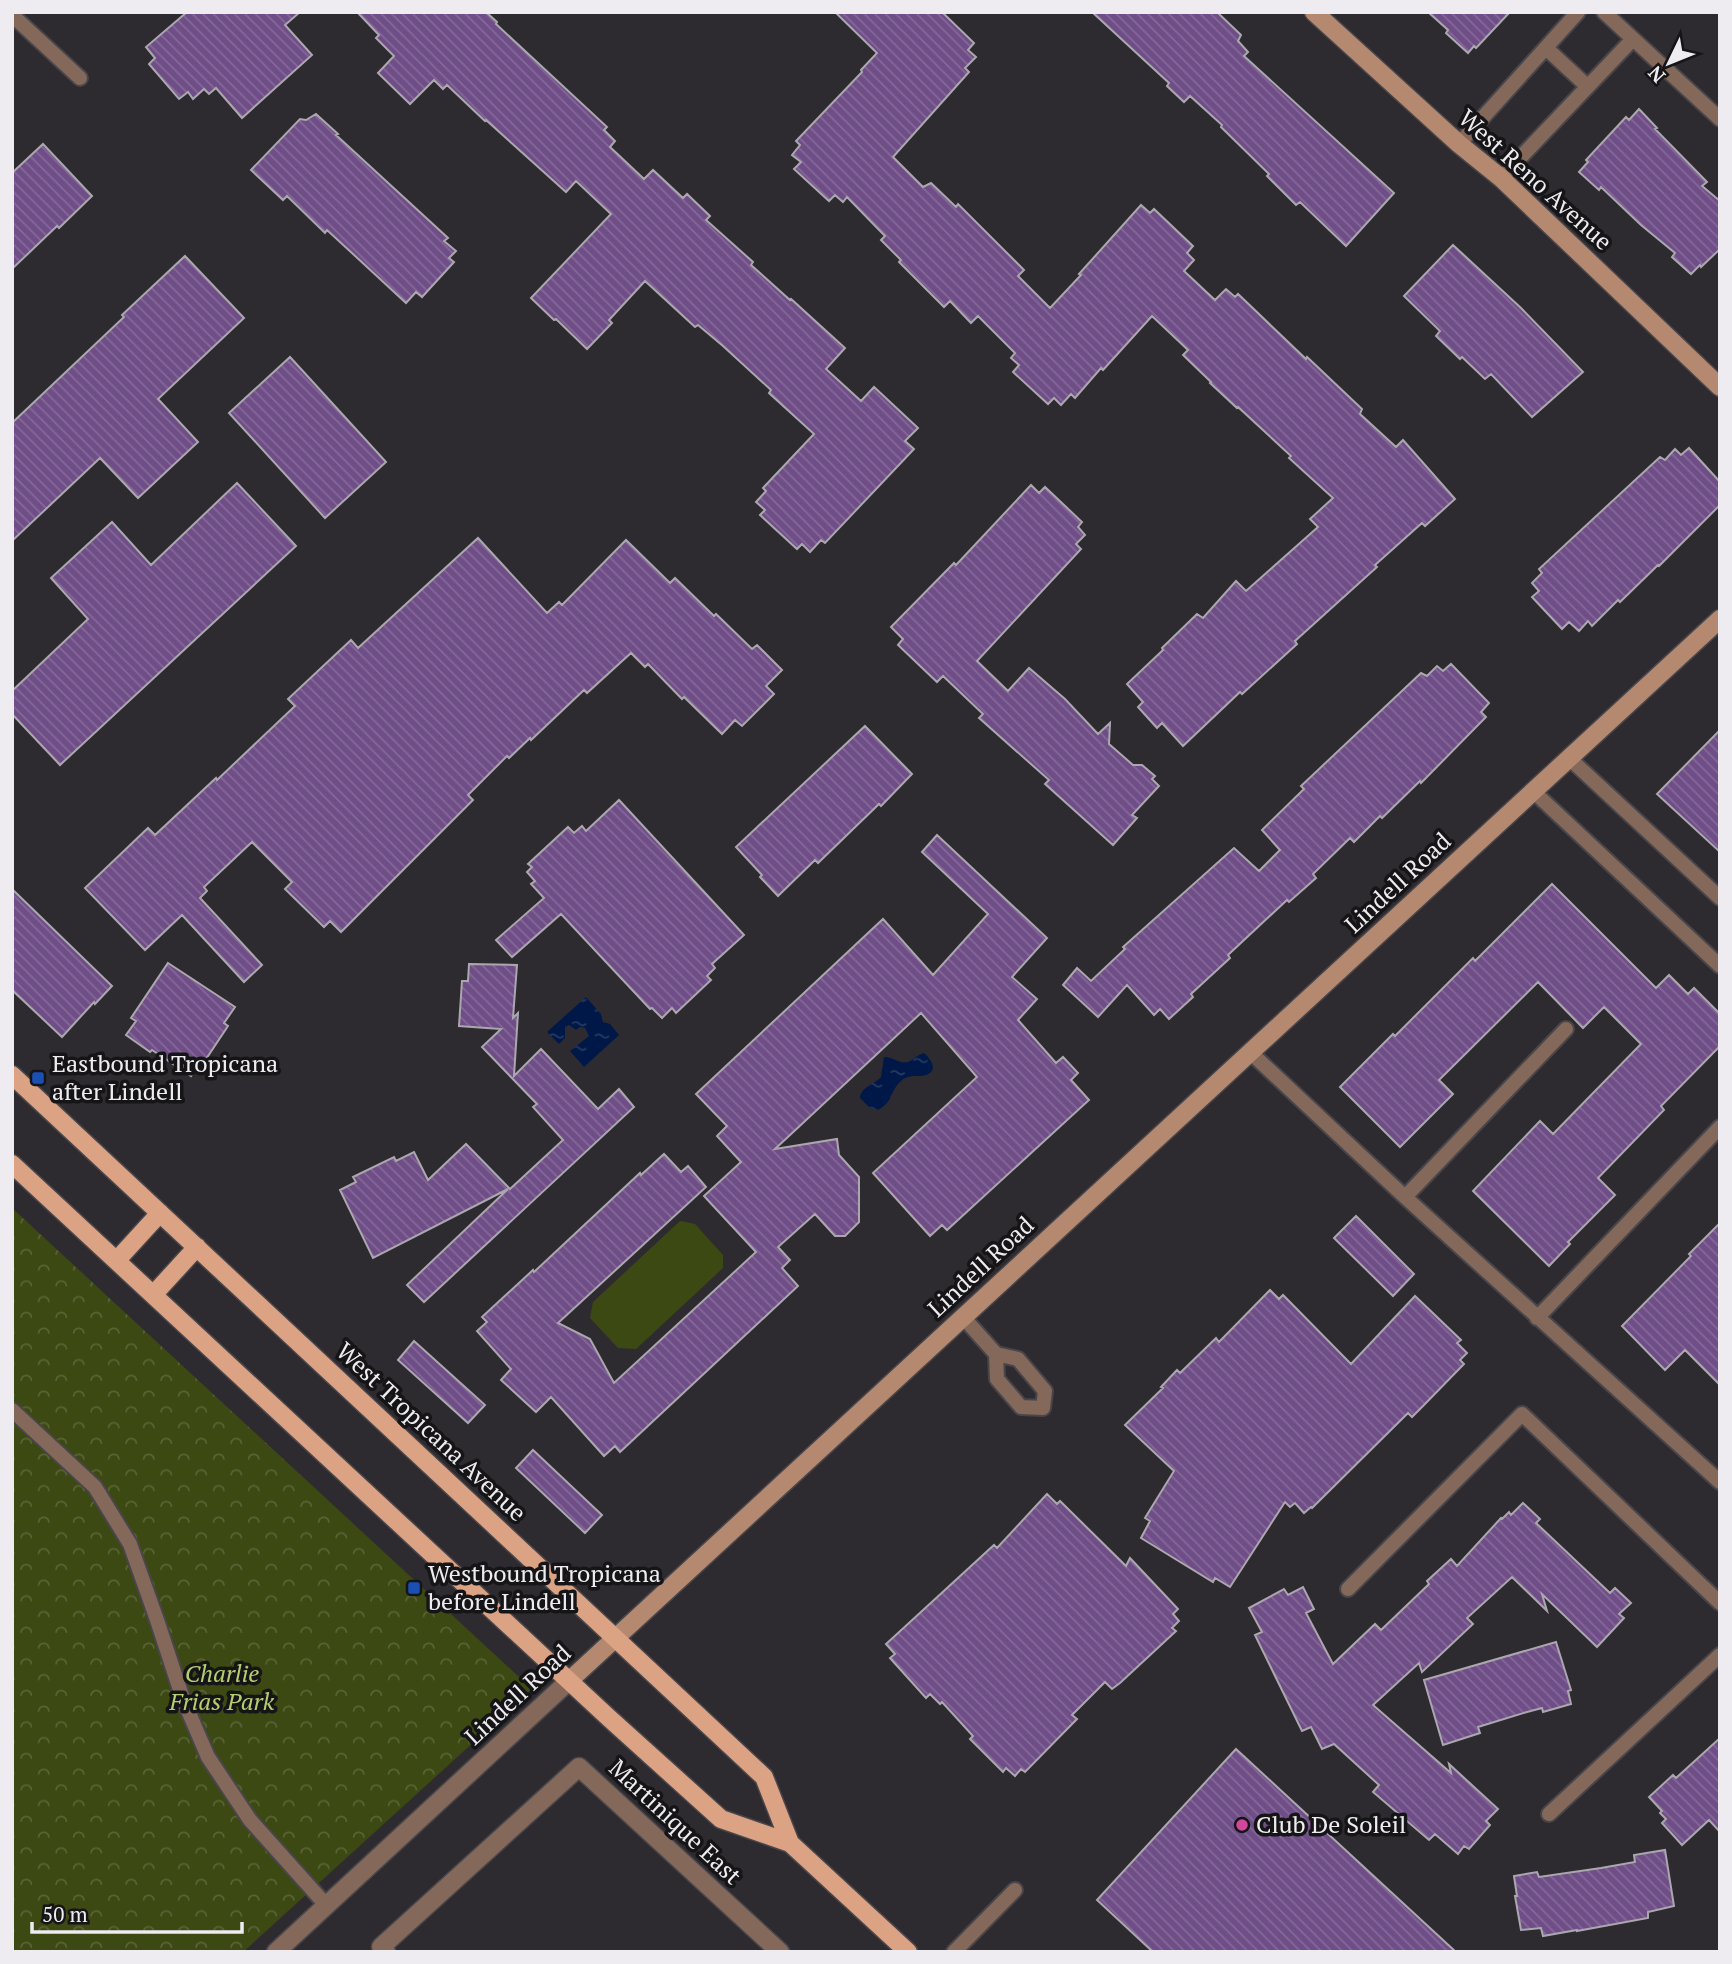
<svg xmlns="http://www.w3.org/2000/svg" width="1732" height="1964" font-family="'PT Serif',serif">
	<style>
		.park { fill: url(#park-crowns) }
		.pitch { fill: #3d4913 }
		.water { fill: url(#water-ripples) }
		.building { fill: url(#building-back-hatch); stroke: #aba7ae; stroke-width: 2 }
		.lines { fill: none; stroke-linecap: round; stroke-linejoin: round }
		.lane-casing { stroke: #49464b; stroke-width: 18 }
		.street-casing { stroke: #49464b; stroke-width: 21 }
		.secondary-casing { stroke: #49464b; stroke-width: 21 }
		.primary-casing { stroke: #49464b; stroke-width: 21 }
		.lane { stroke: #846859; stroke-width: 14 }
		.street { stroke: #846859; stroke-width: 18 }
		.secondary { stroke: #b58970; stroke-width: 18 }
		.primary { stroke: #dba283; stroke-width: 18 }
		.transit-dot { fill: #1a4fb4; stroke: #151416; stroke-width: 2.5 }
		.hotel-dot { fill: #d1479c; stroke: #151416; stroke-width: 2.5 }
		.labels { text-anchor: middle; stroke-width: 7; stroke-linejoin: round; paint-order: stroke }
		.street-label { font-size: 24px; fill: #eeecf0; stroke: #151416 }
		.poi-label { font-size: 24px; fill: #eeecf0; stroke: #151416; text-anchor: start }
		.park-label { font-size: 24px; font-style: italic; fill: #b5ce6e; stroke: #151416 }
	</style>
	<defs>
		<pattern id="park-crowns" width="20" height="18" patternUnits="userSpaceOnUse" patternTransform="scale(1.75)"><rect width="20" height="18" fill="#3d4913"/><path d="M2 6a3 3 0 1 1 6 0M12 15a3 3 0 1 1 6 0" fill="none" stroke="#596336"/></pattern>
		<pattern id="water-ripples" width="26" height="14" patternUnits="userSpaceOnUse" patternTransform="scale(1.75)"><rect width="26" height="14" fill="#001847"/><path d="M2 4q2-2 4 0t4 0M15 11q2-2 4 0t4 0" fill="none" stroke="#263a62"/></pattern>
		<pattern id="building-back-hatch" width="6" height="6" patternUnits="userSpaceOnUse" patternTransform="scale(1.75)"><rect width="6" height="6" fill="#6f4e87"/><path d="M-1 5l2 2M0 0l6 6M5-1l2 2" fill="none" stroke="#846898"/></pattern>
	</defs>
	<rect width="100%" height="100%" fill="#2e2b30"/>
	<path class="park" d="M12,1208L532,1689L243,1952H12Z"/>
	<path class="pitch" d="M680,1221L695,1224L723,1255V1268L636,1349L618,1348L590,1318L593,1302Z"/>
	<path class="water" d="M586,997L601,1014L603,1022L610,1024L619,1035L584,1067L570,1051L589,1036L585,1028L580,1027L576,1030L569,1025L565,1027V1038L559,1044L547,1032Z
		M924,1053C931,1059 939,1071 926,1075C920,1077 914,1075 908,1077C904,1078 902,1080 899,1083C889,1094 893,1102 878,1110L869,1107L860,1098C861,1087 873,1085 881,1077L884,1057C892,1056 899,1064 908,1062C914,1060 916,1055 924,1053Z"/>
	<path class="building" d="M187,12H300L285,25L312,55L242,118L216,88L209,94L204,89L193,99L188,92L179,99L149,64L155,58L146,47Z
		M357,12H486L497,22L496,24L607,127L604,130L615,141L610,147L644,179L653,170L683,198L687,194L710,216L706,220L753,262L751,265L790,300L791,299L845,348L826,369L861,401L874,387L918,428L905,441L914,449L825,543L821,540L810,552L802,544L797,549L760,515L765,510L756,502L766,491L763,488L814,434L769,393L771,390L723,346L698,325L695,327L645,281L609,320L612,323L587,349L556,319L554,320L531,298L611,214L576,181L566,192L486,120L485,121L447,85L443,89L434,80L410,104L378,73L394,56L376,38L379,35Z
		M835,12H942L974,43L968,50L976,57L965,68L969,72L893,157L923,187L931,183L956,207L958,204L1024,270L1018,276L1050,308L1081,275L1079,274L1141,205L1150,213L1154,209L1193,246L1187,253L1194,260L1184,271L1215,300L1226,289L1235,297L1238,294L1306,359L1307,357L1362,409L1360,414L1396,447L1403,440L1455,499L1425,526L1422,523L1375,565L1377,567L1295,641L1297,644L1242,694L1240,692L1183,746L1162,723L1157,728L1138,707L1143,702L1127,684L1163,650L1162,648L1197,614L1203,618L1236,581L1246,591L1318,527L1310,519L1333,498L1289,458L1291,456L1238,407L1237,408L1210,383L1211,382L1183,355L1188,350L1152,316L1103,370L1101,368L1075,398L1071,394L1061,405L1054,398L1048,404L1013,372L1019,365L1011,358L1015,353L978,316L971,323L950,301L944,307L899,262L901,260L881,240L885,236L847,197L843,202L835,195L829,201L794,169L801,162L792,155L800,145L796,141L862,72L861,70L877,53Z
		M1092,12H1217L1241,35L1238,41L1248,52L1244,56L1394,193L1346,246L1300,202L1296,205L1267,176L1269,174L1221,127L1222,125L1190,96L1184,102L1167,86L1169,83Z
		M1428,12H1510L1476,48L1474,46L1468,53L1446,33L1448,30Z
		M1639,109L1657,128L1655,129L1707,182L1702,186L1720,201V249L1701,267L1700,265L1691,274L1672,257L1675,253L1641,225L1601,187L1599,190L1579,172L1588,162L1586,160L1626,117L1629,120Z
		M316,114L338,134L336,135L448,238L444,241L456,251L449,258L454,262L422,297L416,292L406,303L327,230L325,233L287,196L283,200L251,170L300,119L306,120Z
		M43,144L92,196L59,228L57,226L12,269V173Z
		M1453,245L1521,308L1583,372L1532,417L1491,374L1485,379L1462,357L1460,359L1436,336L1440,331L1404,296Z
		M185,256L244,318L158,399L198,442L138,498L100,458L12,541V423L124,317L122,315Z
		M290,357L386,462L325,518L229,413Z
		M1689,448L1720,482V505L1659,566L1658,565L1620,602L1618,600L1592,626L1588,621L1579,631L1569,622L1562,629L1532,597L1539,591L1532,583L1542,573L1539,569L1660,457L1665,460L1675,449L1681,455Z
		M237,483L296,546L60,765L12,714V691L88,619L51,578L112,522L151,565Z
		M1031,485L1039,493L1045,487L1082,522L1078,527L1085,535L1076,544L1081,549L977,661L1008,691L1029,668L1065,699L1098,734L1110,723L1109,744L1133,765H1142L1155,776L1152,779L1159,786L1132,815L1137,818L1113,845L1045,784L1049,780L979,718L983,714L943,676L937,682L898,645L903,639L891,627L954,563L956,565Z
		M478,538L547,613L559,602L562,605L626,540L670,583L675,578L714,616L716,614L752,649L757,645L782,670L766,686L774,694L742,726L735,720L722,734L684,697L682,699L648,664L645,667L631,653L587,693L584,690L531,740L530,738L509,758L507,756L468,795L473,800L341,932L330,921L324,927L285,889L292,882L252,842L204,887L207,891L200,898L262,965L244,982L182,915L145,950L85,888L148,828L155,835L216,778L217,780L295,706L288,699L351,640L358,648Z
		M1451,664L1489,703L1481,712L1486,717L1421,783L1420,781L1382,818L1380,816L1354,842L1350,838L1313,874L1316,878L1289,902L1287,900L1228,955L1230,958L1191,994L1193,997L1169,1019L1160,1009L1154,1015L1127,985L1098,1017L1063,985L1077,968L1091,981L1125,949L1123,947L1234,848L1259,871L1280,850L1262,830L1304,789L1301,786L1421,673L1427,676L1437,666L1443,671Z
		M865,726L912,774L881,806L879,804L818,863L815,860L778,896L760,877L762,875L736,847Z
		M1720,730V852L1657,794Z
		M619,800L744,935L712,964L715,968L707,976L711,980L676,1013L672,1008L662,1018L652,1008L650,1009L561,914L512,957L496,940L544,898L531,884L535,881L527,872L532,867L528,864L568,827L574,833L582,826L586,831Z
		M937,835L1047,938L1012,977L1037,999L1018,1020L1056,1063L1063,1057L1078,1073L1071,1080L1089,1100L947,1230L942,1225L930,1236L873,1173L977,1077L921,1013L775,1149L837,1139L839,1155L859,1177V1222L845,1236H835L815,1214L778,1247L790,1260L782,1268L798,1286L620,1452L615,1446L604,1456L551,1397L536,1412L501,1380L511,1369L477,1331L487,1322L482,1317L533,1270L534,1272L640,1173L641,1175L664,1154L681,1172L688,1166L706,1187L558,1323L590,1339L614,1383L756,1252L704,1196L741,1162L717,1136L727,1126L696,1094L883,919L933,975L988,914L922,852Z
		M1552,884L1656,988L1669,975L1688,994L1694,988L1720,1014V1046L1661,1106L1664,1110L1598,1178L1615,1195L1568,1242L1570,1244L1549,1266L1473,1191L1540,1121L1553,1134L1641,1044L1604,1007L1583,1028L1538,982L1439,1080L1453,1094L1400,1147L1340,1087L1393,1034L1395,1036L1473,958L1475,961Z
		M12,889L112,986L95,1004L94,1002L62,1037L12,990Z
		M168,963L235,1007L224,1023L228,1026L204,1062L201,1060L191,1076L152,1050L150,1052L126,1035L136,1021L131,1018Z
		M469,964L517,965L513,1018L518,1013L514,1076L541,1049L598,1109L619,1089L634,1107L424,1302L407,1285L508,1189L373,1258L340,1190L356,1182L353,1177L394,1157L396,1161L414,1152L428,1180L466,1144L510,1189L563,1140L533,1107L537,1104L482,1047L501,1029L459,1026L462,981H468Z
		M1356,1216L1414,1274L1393,1296L1334,1238Z
		M1720,1223V1385L1685,1350L1665,1370L1622,1326L1691,1256L1689,1254Z
		M1270,1290L1279,1299L1283,1295L1351,1364L1415,1296L1461,1340L1457,1343L1467,1353L1460,1360L1464,1364L1422,1407L1412,1417L1408,1413L1312,1508L1311,1507L1304,1513L1295,1503L1290,1507L1285,1502L1230,1587L1215,1578L1213,1582L1141,1538L1150,1521L1145,1518L1174,1471L1125,1425L1163,1388L1161,1387L1177,1370L1180,1373L1216,1338L1219,1342Z
		M414,1341L485,1405L468,1423L398,1360Z
		M533,1450L602,1515L585,1533L516,1468Z
		M1047,1494L1057,1504L1060,1501L1126,1566L1130,1558L1178,1609L1173,1614L1179,1621L1172,1628L1176,1631L1120,1683L1112,1689L1105,1682L1072,1715L1077,1719L1025,1772L1021,1769L1015,1776L1006,1768L1003,1772L970,1739L973,1736L942,1702L940,1704L930,1694L926,1698L890,1658L895,1654L886,1644L994,1545L997,1548Z
		M1523,1503L1540,1519L1536,1523L1610,1593L1615,1588L1631,1603L1619,1614L1624,1618L1597,1647L1542,1594L1547,1611L1512,1577L1467,1618L1473,1624L1422,1672L1419,1663L1373,1705L1451,1773L1449,1764L1498,1809L1486,1821L1490,1825L1469,1849L1464,1846L1458,1854L1435,1834L1429,1840L1373,1792L1379,1785L1334,1744L1322,1749L1311,1727L1302,1731L1255,1635L1262,1632L1249,1608L1284,1589L1288,1595L1303,1587L1314,1609L1306,1613L1333,1664L1375,1624L1381,1630L1429,1584L1427,1581L1451,1559L1457,1566L1501,1518L1502,1519L1509,1512L1511,1515Z
		M1556,1642L1571,1690L1568,1691L1571,1704L1543,1712L1542,1708L1527,1712L1478,1727L1480,1733L1443,1745L1424,1680Z
		M1720,1738V1832L1709,1820L1682,1845L1662,1823L1666,1819L1660,1813L1662,1811L1649,1797L1673,1775L1676,1778Z
		M1236,1749L1456,1952H1153L1097,1900Z
		M1665,1850L1674,1906L1648,1912V1918L1577,1931V1930L1543,1936L1541,1928L1521,1930L1515,1896H1517L1514,1876L1537,1872L1539,1877L1601,1868L1635,1862L1634,1855Z"/>
	<g class="lines">
		<g class="lane-casing">
			<path id="lane" d="M1604,12L1720,119
				M12,15L80,78
				M1546,48L1587,86
				M1459,144L1578,12
				M1501,178L1632,40
				M1569,758L1720,898
				M1533,791L1720,966
				M1250,1052L1405,1197L1720,1482
				M1405,1197L1566,1029
				M963,1317L996,1354L1018,1359L1045,1391L1043,1408L1021,1407L997,1379L996,1354
				M1537,1318L1720,1127
				M12,1410L95,1487L130,1544L157,1620L183,1699L208,1757L250,1820L326,1905
				M1348,1589L1522,1414L1720,1603
				M1549,1814L1720,1655
				M954,1952L1015,1890"/>
		</g>
		<g class="street-casing">
			<path id="street" d="M276,1952L570,1680
				M386,1952L381,1947L579,1767L780,1952"/>
		</g>
		<g class="secondary-casing">
			<path id="secondary" d="M1314,12L1459,144L1501,178L1720,387
				M570,1680L1720,619"/>
		</g>
		<g class="primary-casing">
			<path id="primary" d="M12,1075L764,1777L790,1843
				M12,1164L609,1718L721,1819L790,1843L908,1952
				M117,1260L160,1213
				M154,1294L197,1247"/>
		</g>
		<use href="#lane" class="lane"/>
		<use href="#street" class="street"/>
		<use href="#secondary" class="secondary"/>
		<use href="#primary" class="primary"/>
	</g>
	<g class="transit-dot">
		<rect x="31" y="1071" width="14" height="14" rx="3.5"/>
		<rect x="407" y="1581" width="14" height="14" rx="3.5"/>
	</g>
	<circle class="hotel-dot" cx="1242" cy="1825" r="7"/>
	<g class="labels">
		<g class="street-label">
			<text transform="translate(1535 180) rotate(42)" y="8">West Reno Avenue</text>
			<text transform="translate(1398 883) rotate(-43)" y="8">Lindell Road</text>
			<text transform="translate(981 1267) rotate(-43)" y="8">Lindell Road</text>
			<text transform="translate(431 1432) rotate(43)" y="8">West Tropicana Avenue</text>
			<text transform="translate(518 1695) rotate(-43)" y="8">Lindell Road</text>
			<text transform="translate(675 1822) rotate(43)" y="8">Martinique East</text>
		</g>
		<g class="poi-label">
			<text x="52" y="1072">Eastbound Tropicana<tspan x="52" dy="28">after Lindell</tspan></text>
			<text x="428" y="1582">Westbound Tropicana<tspan x="428" dy="28">before Lindell</tspan></text>
			<text x="1256" y="1833">Club De Soleil</text>
		</g>
		<g class="park-label">
			<text x="222" y="1682">Charlie<tspan x="222" dy="28">Frias Park</tspan></text>
		</g>
	</g>
	<rect width="1732" height="1964" fill="none" stroke="#eeecf0" stroke-width="28"/>
	<g transform="translate(1669 63) rotate(227)" stroke="#151416" stroke-width="5" paint-order="stroke">
	<path d="M0-5L12 26L0 18L-12 26Z" fill="#eeecf0"/>
	<text y="-10" font-size="19" font-weight="bold" text-anchor="middle" fill="#eeecf0">N</text>
	</g>
	<path d="M32 1922v10h210v-10" fill="none" stroke="#eeecf0" stroke-width="3.5"/>
	<text x="42" y="1922" font-size="21" fill="#eeecf0" stroke="#151416" stroke-width="5" paint-order="stroke">50 m</text>
</svg>
